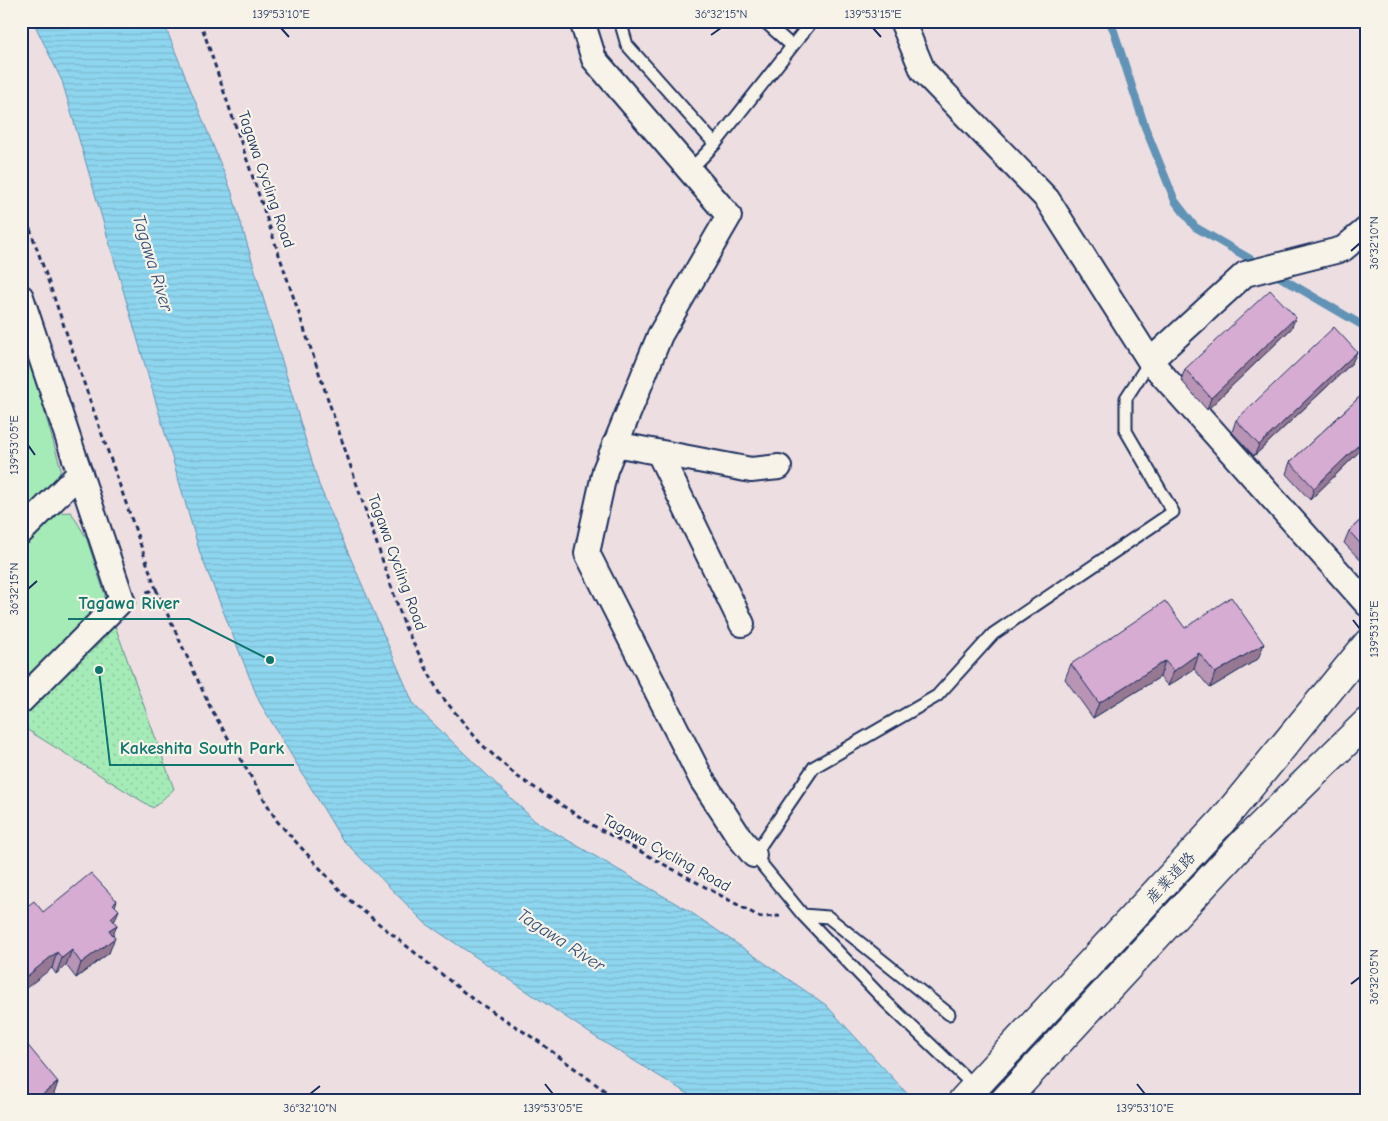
<svg xmlns="http://www.w3.org/2000/svg" width="1388" height="1121" font-family="'Comic Neue','Klee One',sans-serif">
	<style>
		.grass { fill: #a5ebb7; stroke: #608d8a }
		.park { fill: url(#park-dots); stroke: #608d8a }
		.water { fill: url(#water-rules); stroke: #6093b5 }
		.lines { fill: none; stroke-linecap: round; stroke-linejoin: round }
		.stream { stroke: #6093b5; stroke-width: 8 }
		.lane-casing { stroke: #1b2f5e; stroke-width: 15 }
		.street-casing { stroke: #1b2f5e; stroke-width: 28 }
		.secondary-casing { stroke: #1b2f5e; stroke-width: 31 }
		.path { stroke: #1b2f5e; stroke-width: 3; stroke-dasharray: 5 4; stroke-linecap: butt }
		.lane { stroke: #f7f3e8; stroke-width: 11 }
		.street { stroke: #f7f3e8; stroke-width: 24 }
		.secondary { stroke: #f7f3e8; stroke-width: 28 }
		.wall { fill: #b894b5; stroke: #1b2f5e }
		.shaded-wall { fill: #967893; stroke: #1b2f5e }
		.building { fill: #d6acd2; stroke: #1b2f5e }
		.ticks { fill: none; stroke: #1b2f5e; stroke-width: 2 }
		.labels { text-anchor: middle; stroke-width: 4.5; stroke-linejoin: round; paint-order: stroke }
		.street-label { font-size: 16px; fill: #1b2f5e; stroke: #f7f3e8 }
		.water-label { font-size: 18px; font-style: italic; fill: #32507b; stroke: #f7f3e8 }
		.leader { fill: none; stroke: #0f766e; stroke-width: 2 }
		.callout-dot { fill: #0f766e; stroke: #f7f3e8; stroke-width: 2 }
		.callout-label { font-size: 18px; text-anchor: middle; font-weight: bold; fill: #0f766e; stroke: #f7f3e8; stroke-width: 4.5; stroke-linejoin: round; paint-order: stroke }
		.neatline { fill: none; stroke: #1b2f5e; stroke-width: 2 }
		.ticks-label { font-size: 12px; text-anchor: middle; fill: #1b2f5e }
	</style>
	<defs>
		<pattern id="park-dots" width="8" height="8" patternUnits="userSpaceOnUse" patternTransform="scale(1.25)"><rect width="8" height="8" fill="#a5ebb7"/><path d="M2 2h.1M6 6h.1" fill="none" stroke="#8dcaa0" stroke-width="1.8" stroke-linecap="round"/></pattern>
		<pattern id="water-rules" width="6" height="5" patternUnits="userSpaceOnUse" patternTransform="scale(1.25)"><rect width="6" height="5" fill="#8ed6ef"/><path d="M0 2.5h6" fill="none" stroke="#7ab8cf"/></pattern>
	</defs>
	<rect width="100%" height="100%" fill="#eddee1"/>
	<filter id="ink" filterUnits="userSpaceOnUse"><feTurbulence type="fractalNoise" baseFrequency=".02" numOctaves="2"/><feDisplacementMap in="SourceGraphic" scale="10" xChannelSelector="R" yChannelSelector="G"/><feConvolveMatrix kernelMatrix="1 2 1 2 8 2 1 2 1" color-interpolation-filters="sRGB"/></filter>
	<g filter="url(#ink)">
		<path class="grass" d="M21,330L61,469L55,485L21,520Z
			M71,512L86,537L105,595L102,610L21,692V547L55,513Z"/>
		<path class="park" d="M114,623L174,789L153,808L21,726V718Z"/>
		<path class="water" d="M33,21H163L231,190L319,485L414,705L535,821L689,911L826,1005L913,1100H698L597,1038L425,923L341,838L259,701L200,553L62,81Z"/>
		<g class="lines">
			<path class="stream" d="M1109,21L1114,31L1145,127L1175,201L1195,227L1259,264
				M1273,273L1367,328"/>
			<g class="lane-casing">
				<path id="lane" d="M620,21L627,45L715,144
					M764,21L792,46
					M690,170L715,144L812,21
					M803,915L828,917L949,1014
					M975,1087L886,1002L803,915L754,855L814,767L937,696L993,634L1173,512L1126,431V398L1150,361"/>
			</g>
			<g class="street-casing">
				<path id="street" d="M582,21L594,59L729,216L660,335L605,470L587,553L702,780L740,838L754,855
					M902,21L923,71L1047,199L1150,361L1367,604
					M21,297L122,600L21,701
					M1150,361L1245,274L1343,249L1367,229
					M615,444L751,470L779,467
					M659,453L742,624
					M21,532L80,473"/>
			</g>
			<g class="secondary-casing">
				<path id="secondary" d="M963,1100L1222,821L1367,644
					M1005,1100L1244,842L1367,722"/>
			</g>
			<path class="path" d="M200,21L405,627L439,693L481,744L518,777L594,826L760,917L780,916
				M21,203L156,589L144,593
				M156,589L211,709L277,821L347,898L470,997L538,1041L617,1100"/>
			<use href="#lane" class="lane"/>
			<use href="#street" class="street"/>
			<use href="#secondary" class="secondary"/>
		</g>
		<path class="wall" d="M1291,329L1207,410L1181,380L1185,369Z
			M1352,363L1254,456L1232,432L1236,420Z
			M1367,390V444L1310,500L1286,474L1290,462Z
			M1367,514V567L1344,543L1349,531Z
			M1185,628L1258,659L1210,688L1194,669L1168,686L1160,677L1093,718L1065,679L1071,664Z
			M117,901L115,906L114,922L117,925L113,935L109,953L76,978L66,965L56,974L52,968L43,912Z"/>
		<path class="shaded-wall" d="M1296,317L1291,329L1207,410L1211,398Z
			M1357,352L1352,363L1254,456L1259,445Z
			M1367,437V444L1310,500L1314,488Z
			M1264,644L1258,659L1210,688L1215,673Z
			M1199,653L1194,669L1168,686L1174,671Z
			M1165,661L1160,677L1093,718L1099,703Z
			M119,910L113,925L111,918Z
			M117,925L111,940L109,930Z
			M115,938L109,953L76,978L81,963Z
			M72,950L66,965L56,974L62,958Z
			M57,952L52,968L21,992V981Z
			M58,1082L53,1097L49,1100H36Z"/>
		<path class="building" d="M1270,290L1296,317L1211,398L1185,369Z
			M1334,327L1357,352L1259,445L1236,420Z
			M1367,390V437L1314,488L1290,462Z
			M1367,514V551L1349,531Z
			M1231,597L1264,644L1215,673L1199,653L1174,671L1165,661L1099,703L1071,664L1165,601L1185,628Z
			M91,873L117,901L113,904L119,910L111,918L117,925L109,930L115,938L81,963L72,950L62,958L57,952L21,981V911L34,901L43,912Z
			M21,1037L58,1082L36,1100H21Z"/>
	</g>
	<path class="ticks" d="M281,28L289,37M873,28L881,37M711,35L721,28M1351,251L1360,243M28,445L35,455M28,589L37,581M1353,620L1360,629M1351,984L1360,977M545,1084L553,1094M1137,1084L1145,1094M310,1094L320,1086"/>
	<g class="labels">
		<g class="street-label">
			<text transform="translate(267 179) rotate(71)" y="6">Tagawa Cycling Road</text>
			<text transform="translate(398 562) rotate(70)" y="6">Tagawa Cycling Road</text>
			<text transform="translate(667 852) rotate(29)" y="6">Tagawa Cycling Road</text>
			<text transform="translate(1170 877) rotate(-47)" y="6">産業道路</text>
		</g>
		<g class="water-label">
			<text transform="translate(153 263) rotate(73)" y="6">Tagawa River</text>
			<text transform="translate(561 940) rotate(33)" y="6">Tagawa River</text>
		</g>
	</g>
	<path class="leader" d="M270 660L189 619H68M99 670L110 765H294"/>
	<g class="callout-dot">
		<circle cx="270" cy="660" r="5"/>
		<circle cx="99" cy="670" r="5"/>
	</g>
	<g class="callout-label">
		<text x="129" y="609">Tagawa River</text>
		<text x="202" y="754">Kakeshita South Park</text>
	</g>
	<rect width="1388" height="1121" fill="none" stroke="#f7f3e8" stroke-width="55"/>
	<rect x="28" y="28" width="1332" height="1066" class="neatline"/>
	<g class="ticks-label">
		<text x="281" y="18">139°53'10"E</text>
		<text x="721" y="18">36°32'15"N</text>
		<text x="873" y="18">139°53'15"E</text>
		<text transform="translate(1374 243) rotate(-90)" y="4">36°32'10"N</text>
		<text transform="translate(14 445) rotate(-90)" y="4">139°53'05"E</text>
		<text transform="translate(14 589) rotate(-90)" y="4">36°32'15"N</text>
		<text transform="translate(1374 629) rotate(-90)" y="4">139°53'15"E</text>
		<text transform="translate(1374 977) rotate(-90)" y="4">36°32'05"N</text>
		<text x="310" y="1112">36°32'10"N</text>
		<text x="553" y="1112">139°53'05"E</text>
		<text x="1145" y="1112">139°53'10"E</text>
	</g>
</svg>
